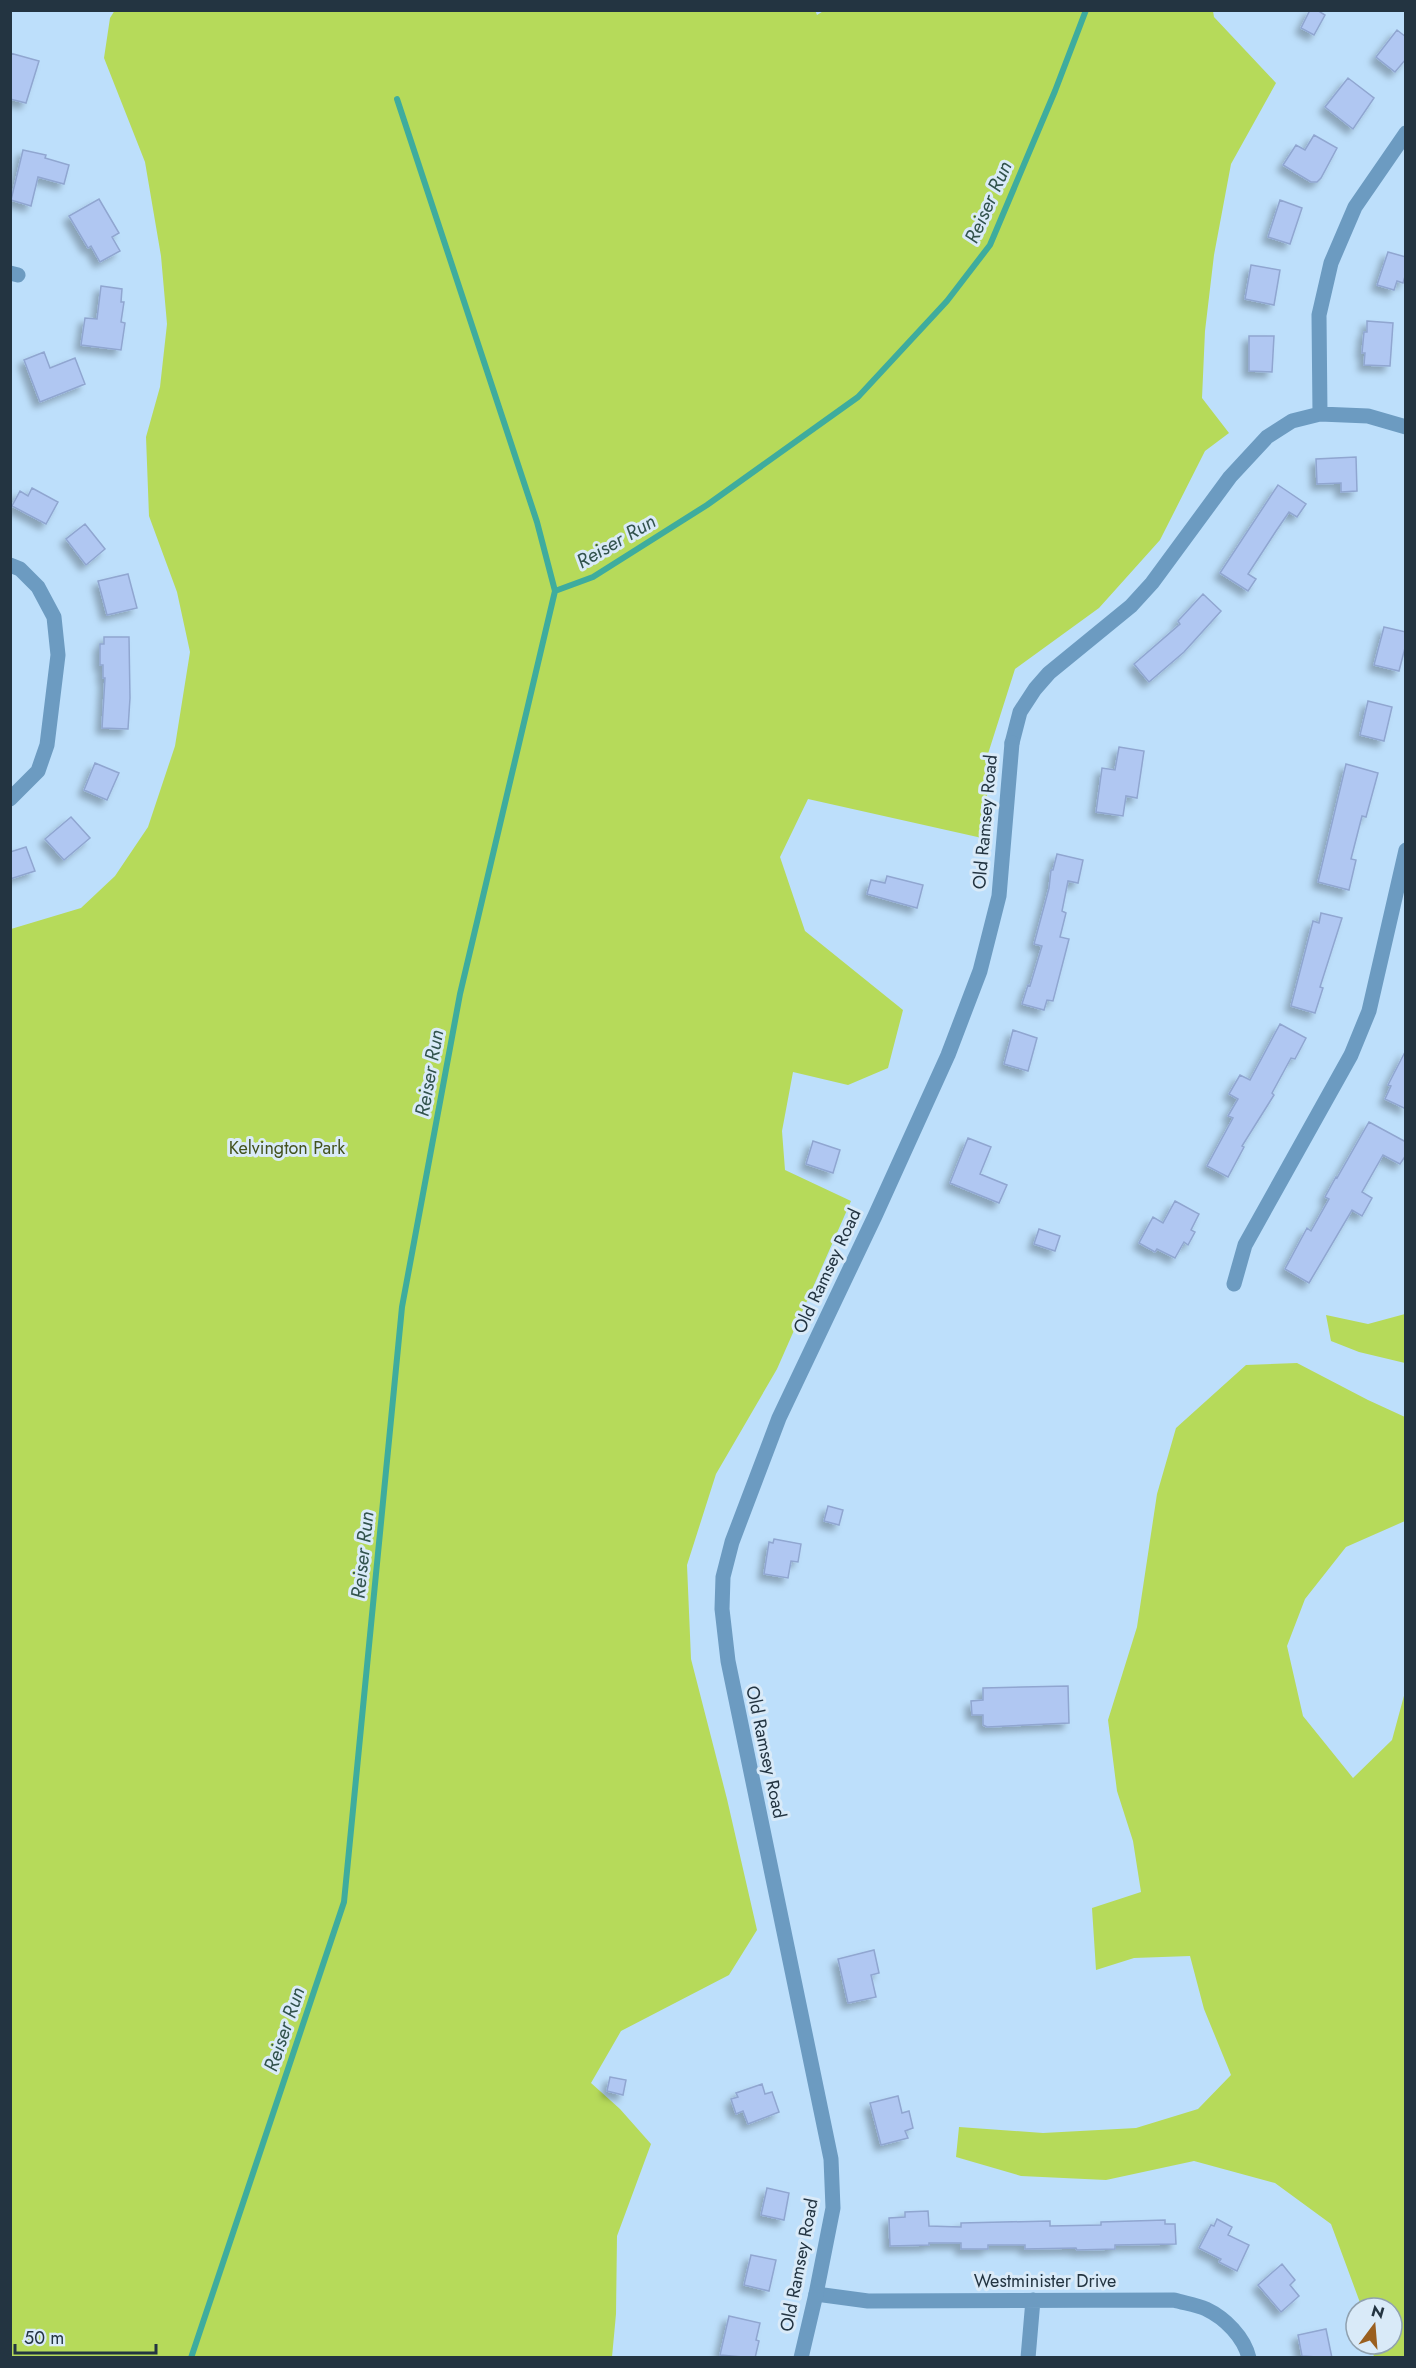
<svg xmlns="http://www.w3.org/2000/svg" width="1416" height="2368" font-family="Jost,sans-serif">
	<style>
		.green { fill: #b6da5a }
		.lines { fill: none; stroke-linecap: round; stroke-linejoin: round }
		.stream { stroke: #3eac9e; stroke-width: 6 }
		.building { fill: #b0c7f2; stroke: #90a6d0; stroke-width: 1.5; filter: url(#shadow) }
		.minor { stroke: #6c9bc1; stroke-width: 15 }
		.tertiary { stroke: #6c9bc1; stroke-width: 15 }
		.labels { text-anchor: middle; stroke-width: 6; stroke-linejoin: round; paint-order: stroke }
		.street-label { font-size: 18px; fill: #233441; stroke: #d9eaf8 }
		.park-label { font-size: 18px; fill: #43521d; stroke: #d9eaf8 }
		.water-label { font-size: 20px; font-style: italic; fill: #32534d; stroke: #d9eaf8 }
	</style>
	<defs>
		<filter id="shadow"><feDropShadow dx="-5.5" dy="5.5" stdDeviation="3" flood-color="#0004"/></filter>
	</defs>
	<rect width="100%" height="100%" fill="#bddffb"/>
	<path class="green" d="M115,10H815L817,15L825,10L1213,11L1214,17L1276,83L1231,164L1214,255L1205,331L1202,398L1229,433L1205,451L1160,540L1099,608L1015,669L987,757V813L982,838L808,799L780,857L805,931L903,1010L888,1068L848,1085L793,1072L782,1131L785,1170L851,1201L777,1369L716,1474L687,1565L691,1659L727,1799L757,1930L729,1975L621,2031L591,2083L620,2109L651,2144L617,2236L616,2314L612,2357H11V929L81,908L115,876L148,827L175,746L190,652L177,592L149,516L146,437L160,387L167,324L161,256L145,162L104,58L110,18Z
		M1405,1314V1363L1359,1352L1331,1341L1326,1315L1368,1324Z
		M1297,1363L1368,1400L1405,1417V1521L1346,1547L1305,1599L1287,1646L1303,1716L1353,1778L1392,1740L1405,1692V2357H1374L1371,2344H1392V2308H1362L1331,2224L1275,2183L1194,2161L1106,2180L1021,2176L956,2157L959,2127L1043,2133L1136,2128L1198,2109L1231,2075L1204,2009L1190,1956L1134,1958L1096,1970L1092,1908L1141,1892L1133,1841L1117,1791L1108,1720L1137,1627L1157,1494L1176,1428L1246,1365Z"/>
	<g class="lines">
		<path class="stream" d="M555,591L593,577L707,505L858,397L947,301L990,245L1055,91L1086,10
			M191,2358L344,1902L402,1307L460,994L555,591L537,522L397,99"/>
	</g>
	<path class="building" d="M1310,10H1317L1325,15L1314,35L1301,28Z
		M1397,30L1406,37V59L1395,72L1376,57Z
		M10,53L39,61L26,103L10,99Z
		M1348,78L1374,98L1353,129L1325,107Z
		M1314,135L1337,148L1321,178L1317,182H1311L1283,165L1296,145L1305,150Z
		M23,150L46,155L45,158L69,165L64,184L38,177L31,206L11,200Z
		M99,199L119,233L112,237L120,251L100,262L91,246L88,248L69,216Z
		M1280,200L1302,208L1290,244L1268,237Z
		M1388,252L1406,257V273L1403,283L1397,281L1394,290L1377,285Z
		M1251,265L1280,270L1274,305L1245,299Z
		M101,286L122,289L121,302H124L121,322L125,323L121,350L81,345L85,318L97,319Z
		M1367,321L1393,323L1390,366L1364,365L1365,353H1362L1364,332H1367Z
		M1249,336H1274L1272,372L1249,371Z
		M44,352L50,368L75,358L85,384L40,402L24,360Z
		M1356,457L1357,491L1341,492V483L1317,484L1316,459Z
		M1278,485L1306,504L1297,517L1289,512L1276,531L1248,574L1256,579L1248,591L1220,573Z
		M32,488L58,502L46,524L12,506L20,491L28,496Z
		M85,524L105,549L86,565L66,539Z
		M128,574L137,608L107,615L98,581Z
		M1203,594L1221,611L1184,652L1149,682L1134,664L1180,624L1178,621Z
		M1384,627L1406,632V644L1399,671L1374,665Z
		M104,637H129L130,698L128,729L102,728L105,678H103V665H100V644H104Z
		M1368,701L1392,707L1384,741L1360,735Z
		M1119,747L1144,751L1137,798L1126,796L1123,816L1096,812L1102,768L1115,770Z
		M95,763L119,773L107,800L84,790Z
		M1346,764L1378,773L1366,817L1362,816L1351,859L1356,860L1349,890L1318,882Z
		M71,817L90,838L64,860L45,839Z
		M26,847L35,871L10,879V852Z
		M1057,854L1083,860L1078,883L1068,881L1062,911L1066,913L1060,937L1069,939L1053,1001L1047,1000L1044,1010L1022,1004L1028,985L1030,986L1042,946L1034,944L1049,888L1051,870H1053Z
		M887,876L923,885L917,908L867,894L871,880L885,883Z
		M1321,913L1342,918L1320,987L1323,988L1315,1013L1291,1006L1313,921L1319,923Z
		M1280,1024L1306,1038L1295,1059L1291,1058L1272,1093L1274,1095L1242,1146L1244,1147L1228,1177L1207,1166L1233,1118L1228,1116L1238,1099L1229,1094L1240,1075L1250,1080Z
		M1013,1030L1037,1038L1028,1071L1004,1064Z
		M1406,1050V1109L1385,1099L1391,1086L1388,1085Z
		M1369,1122L1406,1142V1155L1400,1164L1383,1155L1362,1192L1372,1198L1362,1216L1352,1210L1309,1283L1285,1269L1307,1228L1311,1231L1329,1199L1325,1197L1336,1177L1337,1178Z
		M968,1138L991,1147L980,1174L1007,1185L999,1203L950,1183Z
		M813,1141L840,1150L833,1173L806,1164Z
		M1175,1201L1199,1214L1191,1230L1195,1232L1188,1245L1184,1242L1175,1258L1157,1249L1155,1252L1139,1243L1153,1217L1163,1223Z
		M1039,1229L1060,1236L1055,1251L1034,1244Z
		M828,1506L843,1510L839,1525L824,1521Z
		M774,1539L801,1544L798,1562L791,1561L788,1578L764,1574L769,1542L773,1543Z
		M1068,1686L1069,1723L987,1727L983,1725V1715H972L971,1701L983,1700V1688Z
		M874,1950L879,1973L871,1975L876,1997L848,2003L838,1959Z
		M610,2077L626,2080L623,2095L607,2091Z
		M762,2084L765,2094L772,2092L779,2112L748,2124L743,2111L736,2114L731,2099L738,2097L736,2093Z
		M898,2096L902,2113L909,2111L913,2128L905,2131L908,2138L881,2145L870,2103Z
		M767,2188L789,2193L784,2220L761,2215Z
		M928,2211L929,2226L961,2227V2223L1050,2221V2226L1101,2225V2222L1165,2220V2224H1175L1176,2244L1115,2245V2249L1077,2250L1076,2248L1025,2249V2245H988V2249H961V2243H929V2245L890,2246L889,2218L905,2217V2212Z
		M1217,2219L1232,2227L1228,2235L1249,2245L1237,2271L1219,2262L1221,2259L1199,2248L1211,2225L1214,2226Z
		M751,2255L776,2260L769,2291L744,2285Z
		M1282,2264L1295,2280L1290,2285L1299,2296L1281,2312L1258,2285Z
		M729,2316L760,2323L756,2340L759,2341L755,2358L720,2355Z
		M1326,2329L1332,2358L1302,2356L1298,2335Z"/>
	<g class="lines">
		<path class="minor" d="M10,273L18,275
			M1320,414L1319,315L1331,263L1355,207L1406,133
			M10,565L20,569L38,587L54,617L58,655L47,745L38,771L10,799
			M1012,743L1020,712L1035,689L1049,673L1131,606L1152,583L1230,477L1267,437L1292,421L1320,414L1368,416L1406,427
			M1234,1284L1245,1245L1351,1055L1369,1011L1406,850
			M816,2294L868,2301L1174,2300C1184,2303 1197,2305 1206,2309C1225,2318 1244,2337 1249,2358
			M1028,2358L1033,2300"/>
		<path class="tertiary" d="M801,2358L816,2294L833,2208L831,2159L728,1661L722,1609L723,1577L732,1542L779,1418L875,1216L948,1055L980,971L999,896L1012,743"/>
	</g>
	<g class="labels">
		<g class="street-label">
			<text transform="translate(985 822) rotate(-85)" y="6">Old Ramsey Road</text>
			<text transform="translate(827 1271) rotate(-65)" y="6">Old Ramsey Road</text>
			<text transform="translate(766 1752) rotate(78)" y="6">Old Ramsey Road</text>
			<text transform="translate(799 2265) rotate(-79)" y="6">Old Ramsey Road</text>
			<text x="1045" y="2287">Westminister Drive</text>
		</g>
		<g class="park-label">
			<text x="287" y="1154">Kelvington Park</text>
		</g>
		<g class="water-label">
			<text transform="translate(988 202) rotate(-66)" y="7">Reiser Run</text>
			<text transform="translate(616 541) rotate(-30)" y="7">Reiser Run</text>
			<text transform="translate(429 1073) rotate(-80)" y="7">Reiser Run</text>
			<text transform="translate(362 1555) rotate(-84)" y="7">Reiser Run</text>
			<text transform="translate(284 2029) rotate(-71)" y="7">Reiser Run</text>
		</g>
	</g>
	<rect width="1416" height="2368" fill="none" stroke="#233441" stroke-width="24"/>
	<g transform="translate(1374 2326) rotate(16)"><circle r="28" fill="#d9eaf8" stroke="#90a1af" stroke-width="1.5"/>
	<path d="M0-4.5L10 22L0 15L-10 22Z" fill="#9a5f1f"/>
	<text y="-9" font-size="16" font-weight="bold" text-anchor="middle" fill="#233441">N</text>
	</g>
	<path d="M15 2344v9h141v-9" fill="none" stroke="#233441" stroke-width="3"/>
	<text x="24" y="2344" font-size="18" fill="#233441" stroke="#d9eaf8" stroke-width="4.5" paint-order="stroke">50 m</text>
</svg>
